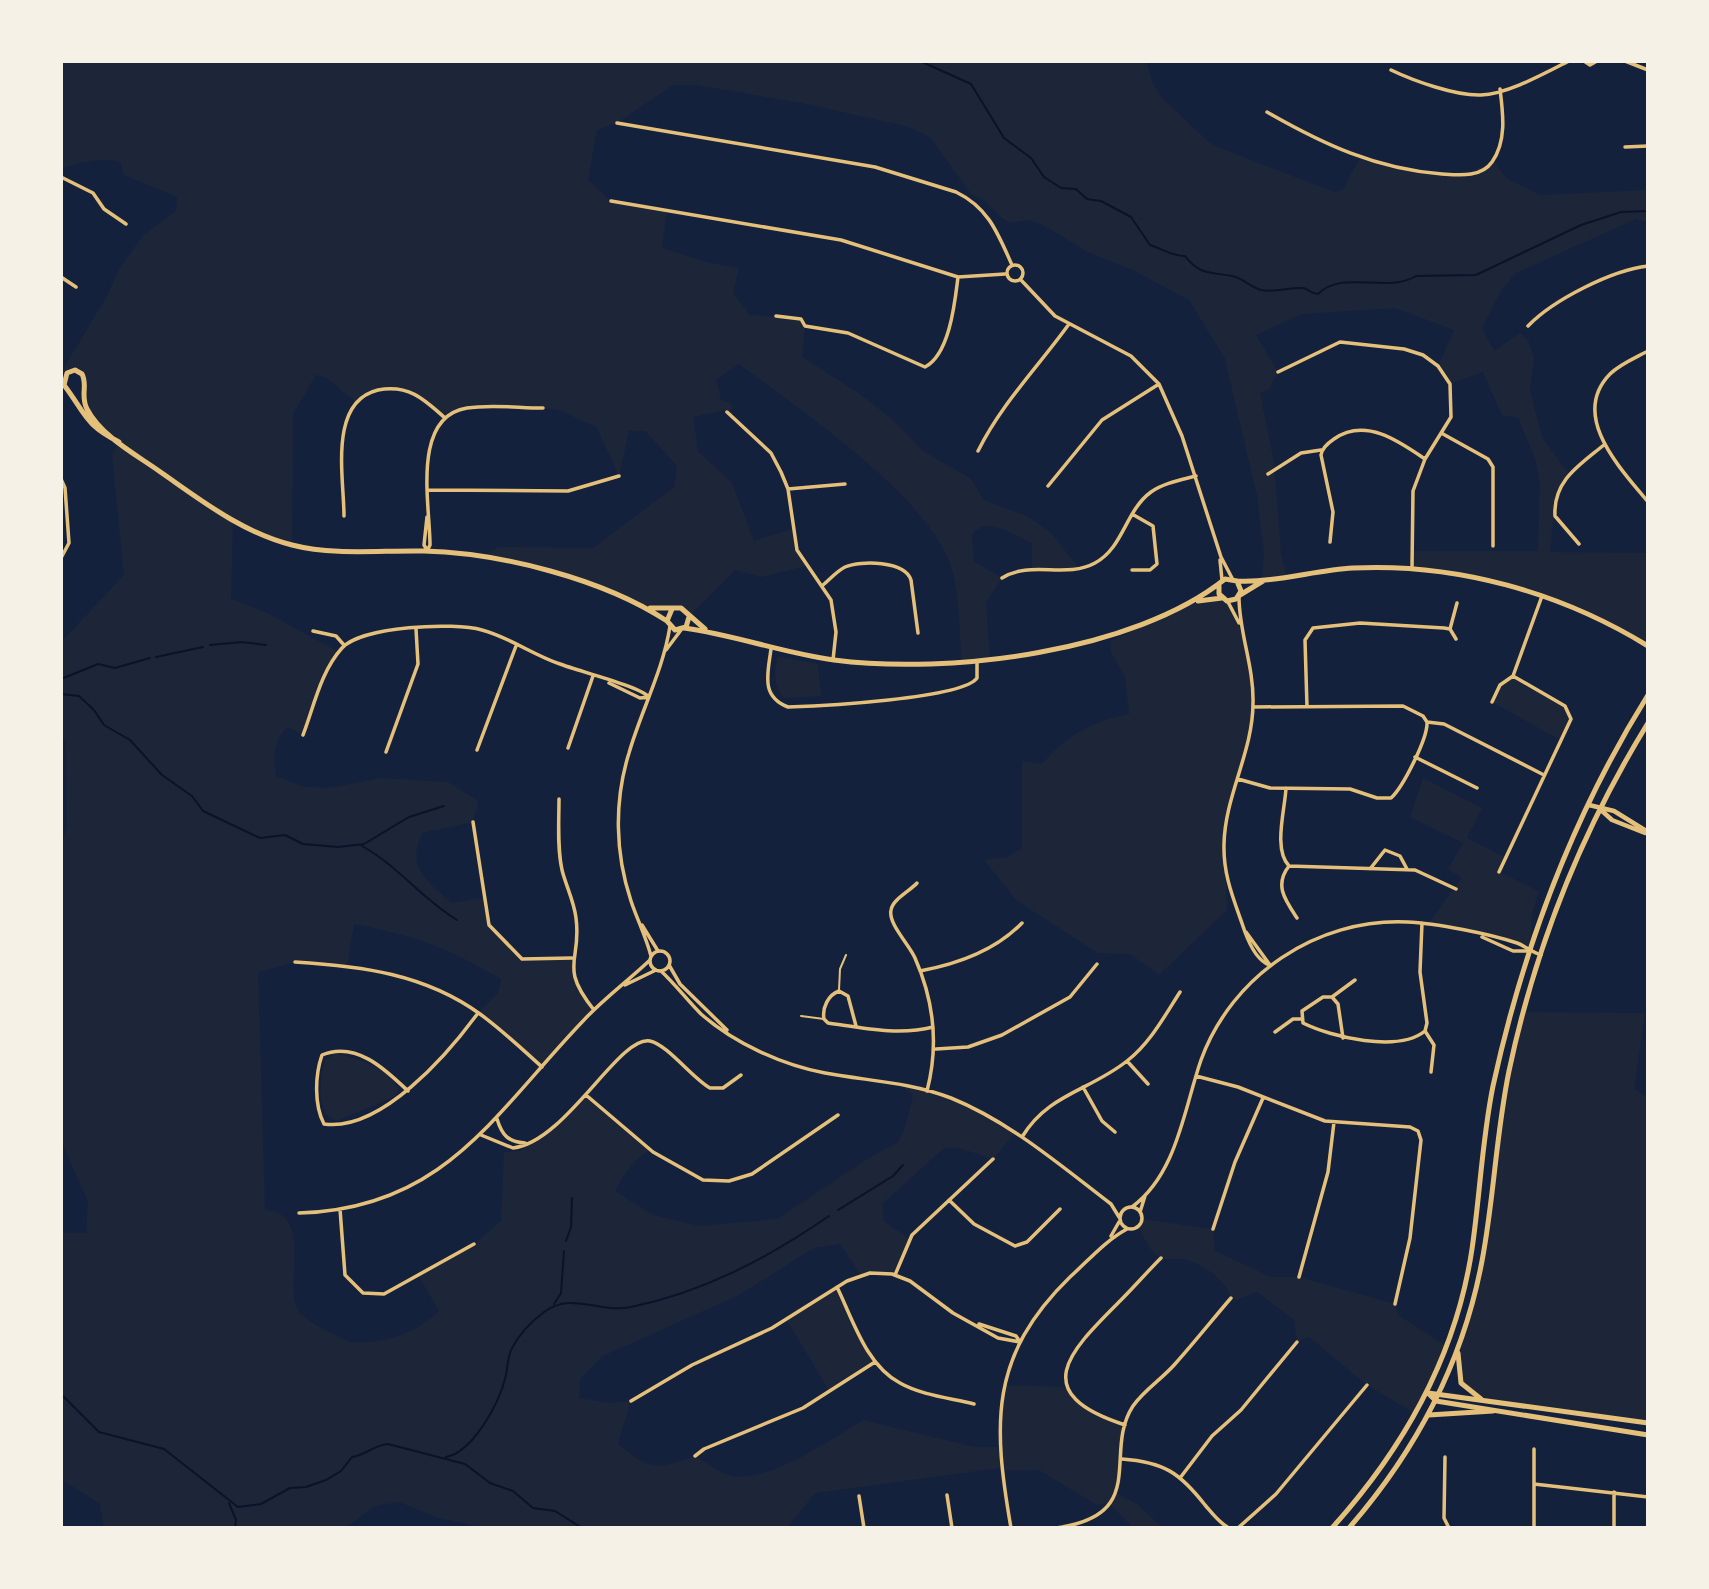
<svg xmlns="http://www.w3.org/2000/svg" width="1709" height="1589" font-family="Mulish,sans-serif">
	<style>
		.green { fill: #1d2539 }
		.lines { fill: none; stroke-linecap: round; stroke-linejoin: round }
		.stream { stroke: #0b132b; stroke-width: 2 }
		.service { stroke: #e5c07b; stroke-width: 2 }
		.minor { stroke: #e5c07b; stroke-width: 3.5 }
		.tertiary { stroke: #e5c07b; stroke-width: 4.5 }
		.secondary { stroke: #e5c07b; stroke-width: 5 }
		.primary { stroke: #e5c07b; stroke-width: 5 }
	</style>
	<rect width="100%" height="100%" fill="#14213d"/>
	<path class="green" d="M61,61H1146L1153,84L1163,99L1212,145L1334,192L1343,189L1360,158L1412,172L1465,175L1493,161L1506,178L1540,195L1648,190V222L1636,219L1516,273L1502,289L1482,328L1494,351L1520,333L1528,340L1534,358L1530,390L1542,437L1569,474L1556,491L1550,552L1648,553V642L1580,610L1484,579L1412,568V551H1538L1540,482L1535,458L1518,418L1502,415L1483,372L1450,384L1438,366L1454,330L1395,308L1302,314L1256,335L1278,372L1269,389L1260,393L1274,462L1281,554L1286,575L1262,580L1264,551L1257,496L1225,359L1189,300L1133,270L1088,252L1041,224L1029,220L1010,223L1002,218L986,202L971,194L930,137L909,127L802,103L697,85H673L617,123L597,130L588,180L611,201L667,209L662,248L706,262L739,268L733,293L750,315L801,319L805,326L802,357L857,392L892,419L923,451L970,478L984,500L1029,517L1051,533L1080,569L1032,570V543C1013,535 987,514 972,535L974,561L1002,578L986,602L990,660L962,663C959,634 960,601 953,573C935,500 799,409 739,364L716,380L721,400L730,403L733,409L693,417L698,451L732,483L754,541L792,529L797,550L806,566L761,577L735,570L689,616L686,611L648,608L558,575L482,557L498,547L593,548L674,487L677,466L645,431H629L619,476L597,428L559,410L543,408H466L445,418C414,390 394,379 356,402L325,377L316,375L293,414L292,545L233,522L231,599L265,612L339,652L327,669L303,735L288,727C274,740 272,757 276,776L304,787L330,788L380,778L448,782L478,801L473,822L422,833C406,870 427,879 451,903L483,898L489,925L522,959L572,958L574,976L594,1010L542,1067L478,1013L498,993L501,979C446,947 416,936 354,924L347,965L295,962L258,972L265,1210C315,1213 283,1285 298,1310C306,1323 335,1334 349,1342C381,1345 416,1334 439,1311L418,1275L474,1244L501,1221L504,1152L520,1151L561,1123L586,1095L650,1150C633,1161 625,1173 615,1191L653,1215L700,1226L777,1219L864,1161L898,1142L905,1128L913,1096L900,1083C942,1095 978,1110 1015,1133L993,1159L959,1148H944L882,1204L884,1221L909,1239L895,1275H861L840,1244L814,1248L737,1296L603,1356L580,1379L579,1398L609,1403L631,1401L618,1443C649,1472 658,1469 695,1456C706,1462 717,1471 728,1475C763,1487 834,1438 863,1420L974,1447H998L1005,1385L1068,1387L1090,1409L1125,1425L1122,1470L1114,1492L1137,1504L1163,1528H1134L1108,1503L1097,1505L1039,1470L1001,1471L1000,1468L815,1493L787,1528H486L439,1518L399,1502L374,1506L350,1525L336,1528H104L100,1504L61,1479V1233H86L88,1202L61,1141V847L67,826L66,741L61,736V642L124,575L112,455L119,442L89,413L80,372L62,371L107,296L118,271L143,235L176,211L177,197L124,175L120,162C102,156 79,163 61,168Z
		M1195,601H1229C1248,644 1260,694 1249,742C1243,764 1234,786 1230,809C1223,842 1226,876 1227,910L1159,975L1130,954L1098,953L1017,901L984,860L1008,857L1022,848V761L1042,764C1066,736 1092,721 1129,714L1125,676L1111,652V641Z
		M777,656L818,664L821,696L784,698C772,686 775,672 777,656Z
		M1513,676L1569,710L1571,719L1562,741L1492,702L1502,683Z
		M1423,778L1482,808L1467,838L1506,858L1499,872L1539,891L1532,914L1530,951C1505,934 1458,931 1428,924L1462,878L1448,869L1463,843L1410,817Z
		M1524,1012L1645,1013L1634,1089L1648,1097V1423L1481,1399L1464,1387L1459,1376V1347L1481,1264L1500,1119Z
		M335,1053C361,1060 384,1065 399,1089L396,1096L336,1121C315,1114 320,1078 325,1060Z
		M1142,1219L1213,1229L1215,1251L1271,1277H1299L1395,1304L1398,1315L1446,1346L1416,1414L1367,1385L1309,1337L1297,1342L1294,1320L1257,1292L1237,1300L1231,1298C1226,1280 1201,1262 1182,1259C1176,1258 1166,1260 1160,1258C1150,1253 1144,1236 1138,1227Z
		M837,1287L875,1362L830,1392L786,1319Z"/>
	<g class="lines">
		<path class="stream" d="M920,61L971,84L1004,138L1031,158L1044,177L1061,188L1076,189L1087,199L1101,201L1131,217L1150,245C1163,249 1171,256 1185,256C1199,275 1211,272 1232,276C1241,277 1250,287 1261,290C1275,293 1290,287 1303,288C1309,289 1311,294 1318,294C1343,269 1387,294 1416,276L1476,275L1581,225L1621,212L1648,211
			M210,645L242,642L266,645
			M156,657L203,647
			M61,679L98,664L115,668L150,658
			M61,694L79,696L94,710L104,725L130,740L162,775L192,796L203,811L260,838L285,835L303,844L338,847L364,844L409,817L444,806
			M362,846C398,866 422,899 457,920
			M838,1210L893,1176L903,1165
			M566,1241L571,1227L572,1198
			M554,1304L561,1293L564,1251
			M61,1394L99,1432L164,1449L238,1507L261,1504L290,1488L306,1487L326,1480L341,1471L352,1457C366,1455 374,1445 388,1444L465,1464L490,1483L513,1491L533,1508L555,1511L582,1528
			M446,1457C473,1452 499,1403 505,1379C508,1369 507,1357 512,1348C519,1335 532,1321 544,1312C572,1291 600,1314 631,1307C704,1292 768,1258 829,1216
			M229,1503L236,1520L235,1528"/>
		<path class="service" d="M839,990L840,969L846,955
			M801,1016L824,1019"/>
		<path class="minor" d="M1584,61L1590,65L1597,61
			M1625,61L1648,70
			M1391,70C1414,81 1456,96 1481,95C1508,94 1545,73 1569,61
			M1267,112C1323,144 1376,169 1442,174C1458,175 1481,178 1492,162C1507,141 1503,113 1500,89
			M617,123L875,167L956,192C989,208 998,234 1012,265
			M1625,147L1648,146
			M61,177L93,193L104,209L126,224
			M611,201L841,240L958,277L1005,274
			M1007 273a8 8 0 1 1 16 0a8 8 0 1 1-16 0Z
			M61,277L76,287
			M1021,280L1055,316L1131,356L1159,384L1182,436L1221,557L1232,578
			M776,316L801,319L805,326L848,333L925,367C950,354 955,301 958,277
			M1528,326C1553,300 1612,270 1648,266
			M1648,351C1635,358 1620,364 1610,374C1569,416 1621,469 1648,502
			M1278,372L1340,342L1404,349L1423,355L1438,366L1450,384L1451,417L1425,459L1413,491L1412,568
			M727,412L771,453L781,472L788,489L797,550L831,600L836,632L833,660
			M1443,434L1488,459L1493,467V546
			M978,451C1002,403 1038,367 1069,324
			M1268,474L1301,453L1321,450
			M61,479L65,488L69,543L61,558
			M1048,486L1102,420L1159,384
			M788,489L845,484
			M428,490L568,491L619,476
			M344,516C344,478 328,402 378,390C408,384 424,399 445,418
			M427,517L424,545L427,550
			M1330,542L1333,512L1321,455C1322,448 1328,443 1334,439C1365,417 1399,441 1425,459
			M1579,544L1555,516C1553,480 1580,465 1605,444
			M427,551L430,545C430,505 411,417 467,408C491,404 519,408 543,408
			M1220,560L1222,580
			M1132,570H1150L1157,564L1153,526L1132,514
			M1002,578C1030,560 1066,579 1095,563C1124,547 1125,511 1151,492C1164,483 1181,480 1196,476
			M823,585C829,580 837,571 845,567C861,560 905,561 911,580L918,633
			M1239,597C1239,633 1254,666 1253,703C1253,752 1225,795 1224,844C1223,877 1235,902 1245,932C1249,943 1257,960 1269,965
			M1228,602L1239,623
			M1450,629L1457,603
			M313,631L336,636L344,645
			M771,649C768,673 760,696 788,707C819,706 962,699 977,678V662
			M666,650L681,630
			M609,683L640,698L649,697
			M1492,702L1500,685L1513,676
			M1253,707L1403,706L1423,716L1427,722
			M1307,707L1305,640L1313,628L1360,623L1444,628L1450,629L1456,639
			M1427,722L1444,724L1544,775
			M303,735C314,706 321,671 342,648C362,626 454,622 482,630C509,637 533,655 560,664C578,671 639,686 649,697
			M568,748L593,676
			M477,750L516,646
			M386,752L418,664L416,629
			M1415,757L1477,788
			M1238,779L1270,788L1350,789L1377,798H1391C1403,787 1428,738 1427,722
			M1286,788C1285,810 1273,849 1289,866L1415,870L1456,889
			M559,799C559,822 557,847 562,870C566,886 574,901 576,918C582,962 558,965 594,1010
			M473,822L489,925L522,959L572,958
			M1289,866C1274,885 1285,900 1297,918
			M1370,869L1385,850L1400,856L1407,869
			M1499,872L1571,719L1565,706L1513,676L1542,596
			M917,883C910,891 893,899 891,910C888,924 909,944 915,958C934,1001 939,1045 927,1091
			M642,925L658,951
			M1246,932L1270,965
			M1482,937L1513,951H1527
			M650 961a10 10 0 1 1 20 0a10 10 0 1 1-20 0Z
			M651,956C646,937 637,919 631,901C615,853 614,801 629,753C641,711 663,671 670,626
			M295,962C361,966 425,974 480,1014C502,1030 522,1049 542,1067
			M669,965L680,984L727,1030
			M661,971C675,984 687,1000 701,1014C734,1043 782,1065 825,1073C868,1081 910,1082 951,1098C1010,1122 1060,1165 1111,1204L1119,1217
			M920,971C958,964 995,951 1022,923
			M625,985L656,970
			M1332,997L1355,980
			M856,1026L848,996L839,991C828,995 822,1008 824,1019L828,1023C863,1028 899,1036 933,1027
			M1425,1031L1434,1045L1431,1072
			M1275,1032L1293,1019H1301
			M1343,1038L1338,1004L1332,997H1323L1302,1011L1303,1023C1331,1037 1398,1053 1425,1031L1427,1023L1420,972L1422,923
			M936,1049L968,1047L1002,1035L1070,997L1097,964
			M1127,1061L1148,1084
			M1196,1076L1238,1087L1325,1121L1410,1127L1418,1131L1421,1140L1410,1238L1395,1304
			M1083,1087L1102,1121L1115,1132
			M408,1091C385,1069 356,1041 322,1055C315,1075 314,1105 324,1124C381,1132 448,1054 478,1013
			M586,1095L653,1152L703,1180L729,1181L752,1174L838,1115
			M497,1119C502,1135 508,1142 525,1143
			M481,1135L513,1148C566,1142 619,1035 650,1041C668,1045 692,1078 710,1088H723L741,1075
			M1022,1137C1048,1094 1089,1091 1127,1061C1150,1043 1164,1017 1180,992
			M949,1200L974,1224L1015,1246L1027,1242L1060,1209
			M1120 1218a11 11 0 1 1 22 0a11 11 0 1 1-22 0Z
			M1132,1207C1177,1174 1184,1109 1201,1060C1232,975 1317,918 1407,922C1436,923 1490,934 1517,943C1525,946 1532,952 1541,955
			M340,1209L345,1275L363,1293L384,1294L474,1244
			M1140,1212L1145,1196
			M299,1213C444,1209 494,1114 583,1021C603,999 628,981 650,960
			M1213,1229L1235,1162L1263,1098
			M1111,1236L1119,1222
			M895,1275L912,1235L993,1159
			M1299,1277L1328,1172L1334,1122
			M837,1287C853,1320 866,1365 900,1383C921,1395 950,1398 974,1404
			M979,1324L1016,1336L1020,1342
			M631,1401L692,1365L772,1328L847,1281L870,1273L892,1274L910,1281L953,1313L998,1338L1020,1342
			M1125,1425C1026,1393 1070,1351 1120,1301C1134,1287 1147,1272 1161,1258
			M695,1456L704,1449L803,1408L875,1362
			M1445,1457L1444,1518L1449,1528
			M1122,1459C1164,1462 1180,1473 1205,1505C1212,1513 1219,1523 1229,1528
			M1180,1478L1212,1436L1241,1410L1297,1342
			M1534,1484L1648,1497
			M947,1495L952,1528
			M859,1496L864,1528
			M1011,1528C993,1424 989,1356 1070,1277C1089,1260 1105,1241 1127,1229
			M1056,1528C1151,1515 1102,1453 1133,1406C1144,1390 1162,1379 1175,1364C1194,1343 1212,1320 1231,1298
			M1238,1528L1276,1494L1367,1385
			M1534,1528V1449
			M1614,1528V1492"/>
		<path class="tertiary" d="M1589,805L1614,811L1648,832
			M1601,810L1612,820L1645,833"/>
		<path class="secondary" d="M119,442C84,424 86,414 64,385L67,373L75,370L82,374C88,385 80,396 87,409C101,436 135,454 159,471C201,500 241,532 292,545C335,556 381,550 424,551C501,553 603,579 667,621
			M1237,581C1275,583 1315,570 1353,568C1456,563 1560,592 1648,646
			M1240,595L1263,581
			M1198,601L1222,598
			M650,608H681L705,629
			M672,609L667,621L675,630L686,627L689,617
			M684,628C735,635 783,653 834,660C949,675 1134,652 1225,579L1237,581L1241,591L1236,599L1227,601L1219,594V586
			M1428,1393L1436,1401L1648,1435
			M1428,1393L1648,1423"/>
		<path class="primary" d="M1458,1353L1461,1383L1481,1399
			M1429,1415L1493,1411
			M1332,1528C1404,1448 1456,1356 1472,1249C1480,1195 1482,1140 1493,1086C1523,949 1573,815 1648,695
			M1349,1528C1416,1451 1463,1362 1482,1261C1494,1198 1496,1134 1509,1071C1535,948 1582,830 1648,723"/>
	</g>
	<rect width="1709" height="1589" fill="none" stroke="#f6f1e7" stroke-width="126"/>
</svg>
